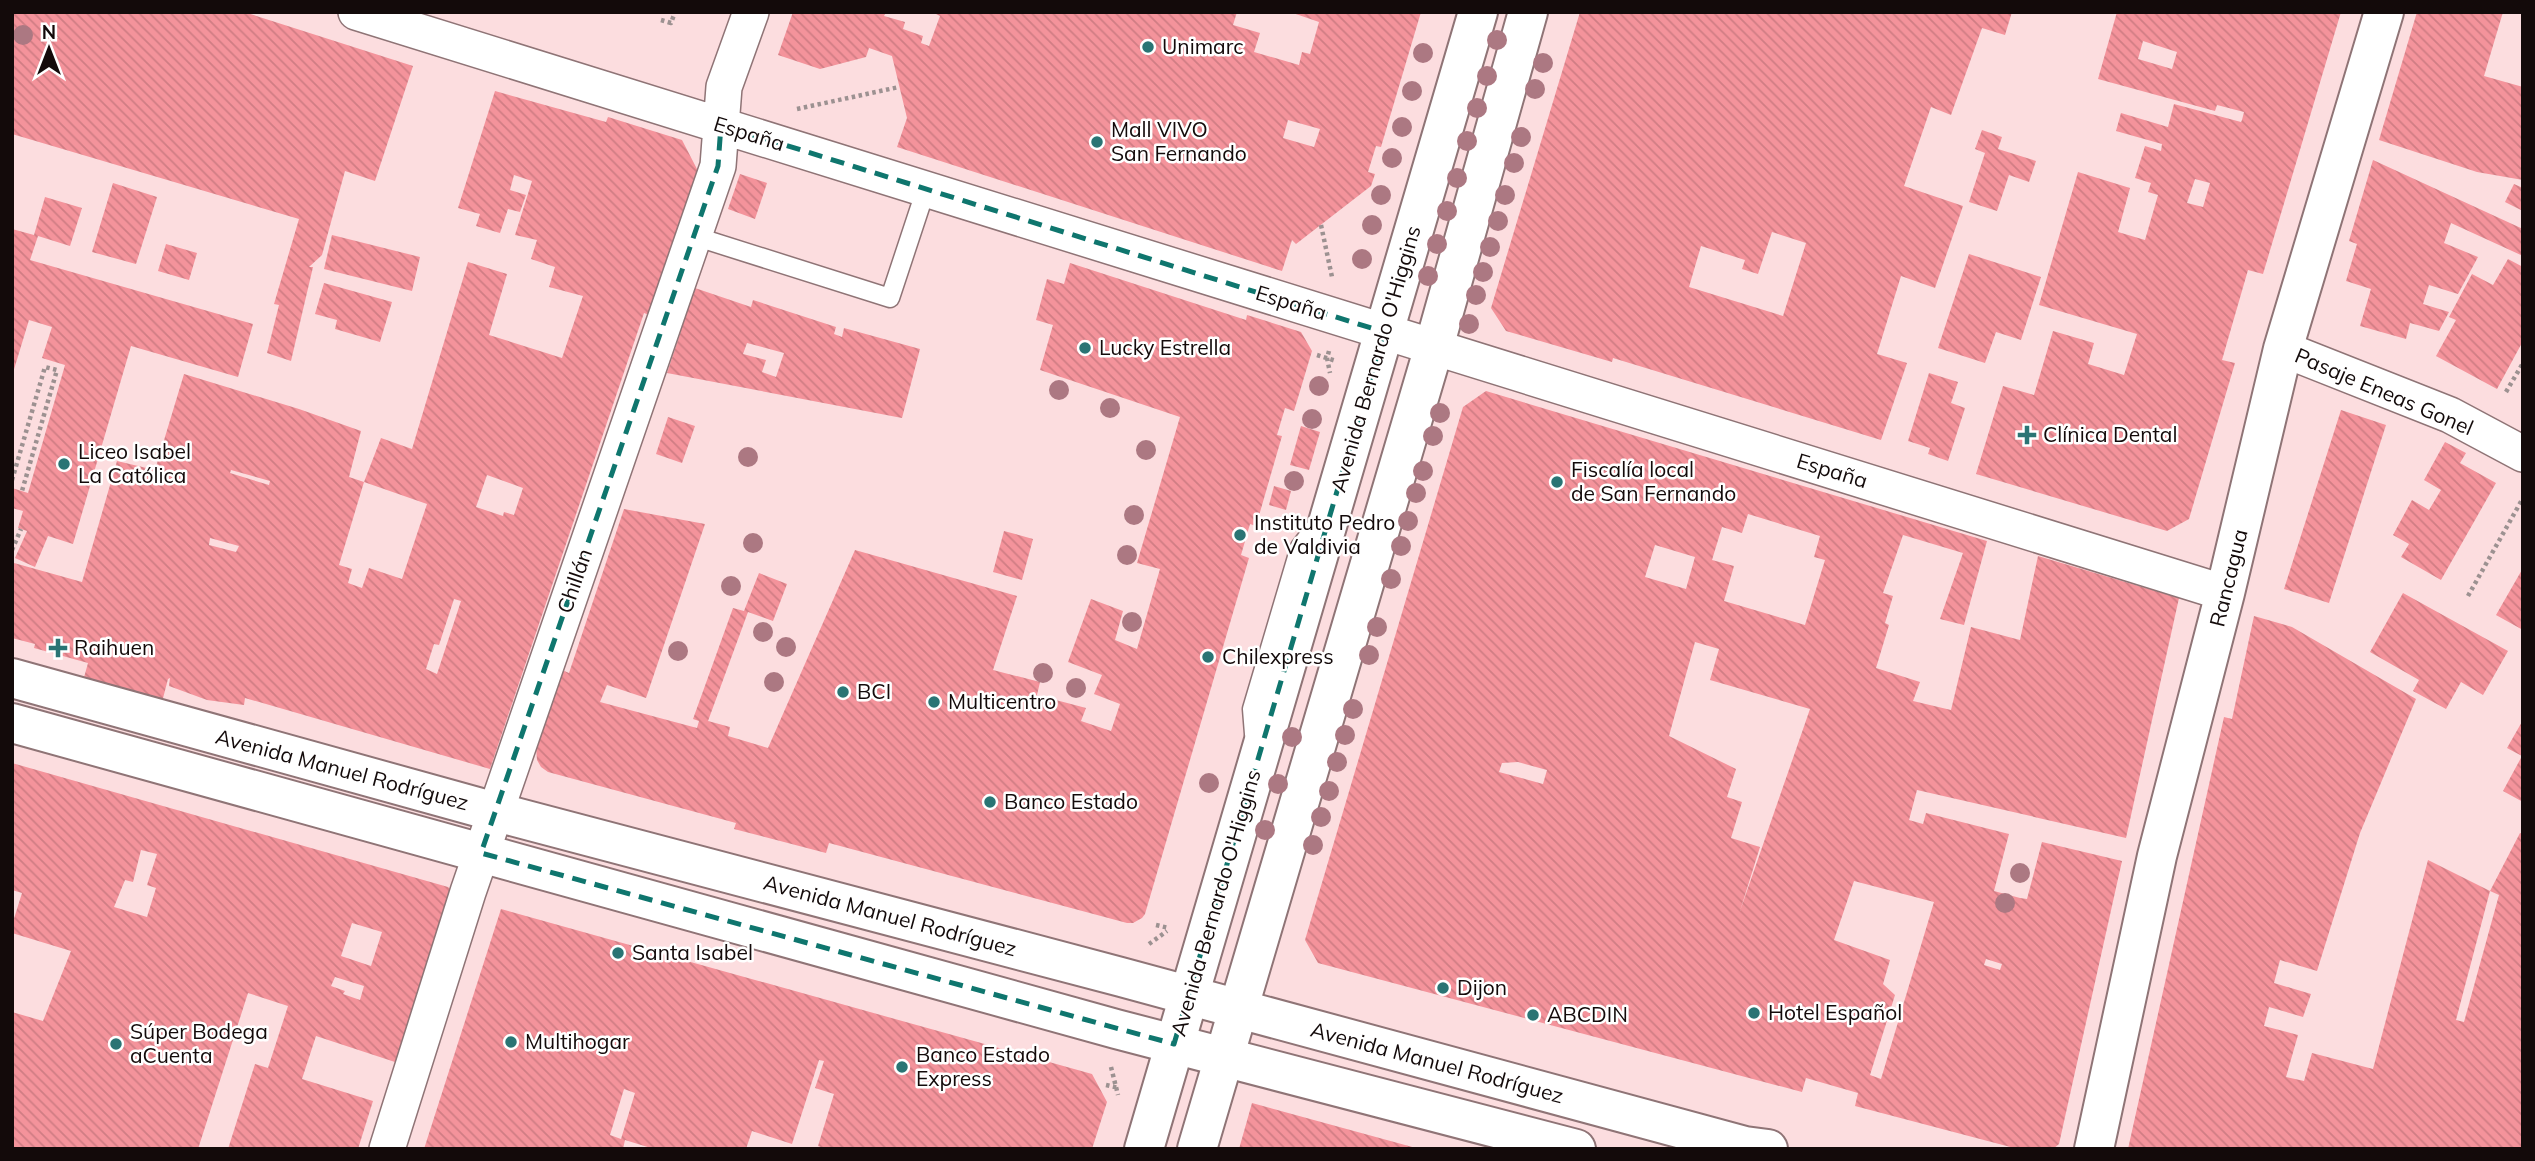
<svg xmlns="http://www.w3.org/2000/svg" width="2535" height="1161" font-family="Mulish,sans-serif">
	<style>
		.built { fill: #fcdddf }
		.building { fill: url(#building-back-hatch); fill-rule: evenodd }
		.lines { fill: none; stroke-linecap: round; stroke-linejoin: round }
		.lane-casing { stroke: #8f7476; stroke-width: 21 }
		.street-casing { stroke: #8f7476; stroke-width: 38 }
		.secondary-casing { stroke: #8f7476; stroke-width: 42 }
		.primary-casing { stroke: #8f7476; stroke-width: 42 }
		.path { stroke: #9c9191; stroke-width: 4.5; stroke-dasharray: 3.5 3.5; stroke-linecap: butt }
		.lane { stroke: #fff; stroke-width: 18 }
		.street { stroke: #fff; stroke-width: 35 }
		.secondary { stroke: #fff; stroke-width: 38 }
		.primary { stroke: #fff; stroke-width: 38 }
		.tree { fill: #ac7882 }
		.marked { fill: none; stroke: #0f766e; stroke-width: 5; stroke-dasharray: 14 9; stroke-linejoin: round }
		.poi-dot { fill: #2a7474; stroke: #fff; stroke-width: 2.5 }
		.labels { text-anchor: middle; stroke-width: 5; stroke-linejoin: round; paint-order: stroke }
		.poi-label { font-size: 21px; fill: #130a0a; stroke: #fff; text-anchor: start }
		.street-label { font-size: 21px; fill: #130a0a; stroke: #fff }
	</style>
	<defs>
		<pattern id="building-back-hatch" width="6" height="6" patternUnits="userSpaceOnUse" patternTransform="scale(1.75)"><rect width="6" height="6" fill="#f4939b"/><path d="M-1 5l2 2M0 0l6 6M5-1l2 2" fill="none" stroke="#d07d84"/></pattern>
	</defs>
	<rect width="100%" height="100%" fill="#fbefef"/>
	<path class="built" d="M12,12H2523V1149H12Z"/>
	<path class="building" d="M12,12H244L413,66L375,181L345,171L322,255L309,267H313L291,361L267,353L279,305L274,304L299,219L12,134Z
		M793,12H886L884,16L905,22L903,29L923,36L921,43L929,46L940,16L932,12H1237L1233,25L1260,33L1254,52L1299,65L1302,52L1310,54L1319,22L1290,12H1421L1381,147L1376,146L1368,172L1375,174L1371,186L1296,244L1292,240L1282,271L897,147L907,118L892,56L869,48L866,57L820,69L778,55ZM1288,120L1320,129L1314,147L1283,138Z
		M1580,12H2012L2005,35L1982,28L1951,115L1931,107L1904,186L1963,206L1935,288L1901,276L1877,354L1907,363L1881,440L1613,358L1612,362L1506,331L1491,308ZM1772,232L1806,243L1783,316L1689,287L1701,246L1745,260L1742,269L1758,274Z
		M2117,12H2341L2263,274L2248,270L2222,360L2235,363L2189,519L2167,531L1976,474L2003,386L2034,395L2053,331L2094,343L2088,364L2124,375L2137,334L2039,305L2078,172L2130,188L2118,232L2145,240L2158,195L2148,192L2151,183L2135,178L2145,146L2161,151L2162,144L2116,131L2121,113L2168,127L2174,104L2241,122L2242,120L2244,112L2217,105L2215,111L2098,79ZM2143,41L2177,52L2172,69L2138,59ZM2195,179L2210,183L2203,207L2187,203Z
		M2417,12H2503L2484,76L2523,87V180L2477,172L2379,140Z
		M495,91L606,122L608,117L682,140L698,171L649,315L644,313L490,769L245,698L244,705L207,700L169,686L170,678L168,679L162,702L83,681L88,663L34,648L35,644L12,638L14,563L82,582L117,461L155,470L184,374L299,409L361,431L349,477L364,482L339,565L352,569L348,583L362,588L369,568L402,579L427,504L364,482L381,438L412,449L468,262L507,274L489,335L562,358L583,296L549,287L555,267L531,259L537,240L515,235L532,181L514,175L510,190L526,195L520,212L508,209L500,233L476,226L480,214L458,208ZM231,470L270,481L269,485L230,473ZM487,475L523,488L514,515L504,512L503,516L476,507ZM210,538L239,546L236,552L209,545ZM454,599L461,601L437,674L426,669L434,644L439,645Z
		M1982,130L2002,137L1998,149L2036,161L2029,182L2009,175L1997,211L1969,202L1985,153L1975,149Z
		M2373,160L2523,229V256L2451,223L2444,243L2478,257L2458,294L2429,285L2423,304L2449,312L2439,331L2410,323L2406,339L2360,326L2371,289L2346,281L2357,244L2349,241Z
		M740,174L767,183L755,219L728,209Z
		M113,183L157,197L136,264L92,252Z
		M2514,184L2523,188V211L2505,202Z
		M45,197L82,208L70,246L38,236L30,260L253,324L238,377L131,346L73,544L48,536L35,567L15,558L27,531L18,528L23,511L12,508V488L28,493L65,365L42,358L52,327L29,320L12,376V229L34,235Z
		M332,235L420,257L412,291L324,269Z
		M166,244L197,253L189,280L158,271Z
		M1969,254L2041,277L2021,340L1996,332L1985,363L1938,348Z
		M2508,259L2523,267V341L2497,389L2436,356L2456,320L2449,317L2472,274L2493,285Z
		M1070,263L1246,320L1247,315L1301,332L1312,351L1294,411L1285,408L1277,435L1282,436L1256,526L1250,524L1241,555L1249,558L1145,914L1142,918L1133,923H1127L829,843L826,853L734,829L736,823L548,772L541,767L537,760L536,747L562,670L569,673L624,509L705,524L646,698L607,685L600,702L697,728L699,721L693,719L733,608L744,611L759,573L787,584L773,621L748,612L708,721L730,727L728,736L768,748L855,550L1017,596L993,670L1040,682L1037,695L1086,708L1081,721L1111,731L1120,704L1094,694L1102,675L1068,662L1091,599L1123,611L1115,640L1137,649L1160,569L1137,563L1180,417L1040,370L1053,325L1036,320L1047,279L1064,284Z
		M324,283L392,302L380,342L335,329L337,320L315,314Z
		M692,287L751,307L753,300L836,327L834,334L842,337L844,328L920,349L902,418L667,373L681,331L678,330ZM747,343L784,353L776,377L762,372L766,360L743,354Z
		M1929,373L1958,382L1951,403L1965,408L1948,461L1928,454L1930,448L1908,441Z
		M1486,391L1987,541L1964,625L1940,619L1963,553L1903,535L1883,593L1893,596L1885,623L1889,625L1876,668L1920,682L1913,701L1951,710L1971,627L2020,640L2038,556L2179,598L2126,838L1917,790L1909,820L1923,824L1926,813L2009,834L1994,891L2020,898L2027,899L2042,842L2122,861L2059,1144L2053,1149H2018L1855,1106L1858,1093L1806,1078L1802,1092L1318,963L1305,940L1463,407ZM1748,514L1820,536L1814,557L1825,560L1805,625L1724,601L1734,566L1712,560L1722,527L1742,533ZM1655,545L1695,557L1686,589L1645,577ZM1695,642L1719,649L1710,680L1810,709L1740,911L1760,847L1731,838L1742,802L1727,797L1736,769L1669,736ZM1518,762L1547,770L1543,784L1499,772L1502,763ZM1854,881L1934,902L1881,1079L1870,1075L1895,995L1883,984L1890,960L1834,940ZM1986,959L2002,964L2000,970L1984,965Z
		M2341,410L2386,425L2329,603L2284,589Z
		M668,417L695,426L682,463L656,454Z
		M1301,426L1320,432L1309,470L1290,465Z
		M2445,442L2466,453L2460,463L2496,483L2441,580L2401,557L2409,544L2393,535L2412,500L2429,510L2441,490L2424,480Z
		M1274,486L1291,491L1286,510L1269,505Z
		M1004,531L1033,539L1022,580L993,572Z
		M2523,568V630L2496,615Z
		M2403,593L2508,651L2483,695L2461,682L2446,709L2413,691L2419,680L2370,652Z
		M2254,616L2292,627L2416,699L2360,833L2317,971L2280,960L2274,983L2311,994L2303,1017L2269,1007L2264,1026L2298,1035L2286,1077L2304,1081L2312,1053L2373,1069L2428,860L2490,891L2520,833L2523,834V1149H2128L2224,717L2232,719ZM2490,891L2499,895L2464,1022L2456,1020Z
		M2523,720V802L2503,791L2522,756L2507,748Z
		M12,763L448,887L451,890L398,1063L316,1036L302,1079L373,1101L358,1149H228L255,1064L268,1068L288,1006L248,993L198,1149H12V1012L43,1021L71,951L12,933V925L22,893L12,890ZM141,850L157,854L147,885L156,888L147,917L114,907L125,880L133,882ZM352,923L382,932L371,966L341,956ZM335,977L364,986L360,1000L343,994L345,991L331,986Z
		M501,909L1092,1074L1107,1102L1092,1149H826L818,1146L834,1094L815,1088L824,1061L819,1060L792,1144L752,1131L746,1149H654L625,1140L623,1149H424ZM624,1089L635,1093L621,1139L610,1135Z
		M1252,1103L1416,1148V1149H1239Z"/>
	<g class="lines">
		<g class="lane-casing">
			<path id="lane" d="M694,236L890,298L926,189
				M1254,734L1252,709L1300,547L1314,529"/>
		</g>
		<g class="street-casing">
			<path id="street" d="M356,12L2225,593
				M2283,349L2450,415L2523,454
				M387,1149L468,892L718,166L724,87L751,12"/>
		</g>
		<g class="secondary-casing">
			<path id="secondary" d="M12,678L481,808L1121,977L1745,1146L1768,1149
				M12,723L1116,1029L1576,1149
				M2094,1149L2157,856L2225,593L2283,349L2384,12"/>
		</g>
		<g class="primary-casing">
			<path id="primary" d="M1144,1149L1478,12
				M1197,1149L1434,347L1528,12"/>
		</g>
		<path class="path" d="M661,20L671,23L675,12
			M797,109L899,87
			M1321,225L1332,277
			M1329,351L1327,358L1330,373
			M1317,355L1336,361
			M2506,392L2523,363
			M12,480L45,367L57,370L22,491
			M12,550L21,529
			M2468,596L2523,498
			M1156,925L1169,928
			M1149,944L1167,931
			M1111,1067L1118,1095
			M1106,1085L1119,1088"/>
		<use href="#lane" class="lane"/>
		<use href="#street" class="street"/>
		<use href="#secondary" class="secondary"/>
		<use href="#primary" class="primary"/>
	</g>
	<g class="tree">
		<circle cx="23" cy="35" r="10"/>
		<circle cx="1497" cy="40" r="10"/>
		<circle cx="1423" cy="53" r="10"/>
		<circle cx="1543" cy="63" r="10"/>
		<circle cx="1487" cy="76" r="10"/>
		<circle cx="1535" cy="89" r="10"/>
		<circle cx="1412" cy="91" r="10"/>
		<circle cx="1477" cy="108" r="10"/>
		<circle cx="1402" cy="127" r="10"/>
		<circle cx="1521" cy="137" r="10"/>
		<circle cx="1467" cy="141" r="10"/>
		<circle cx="1392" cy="158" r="10"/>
		<circle cx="1514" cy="163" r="10"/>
		<circle cx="1457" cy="178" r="10"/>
		<circle cx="1381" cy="195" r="10"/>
		<circle cx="1505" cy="195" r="10"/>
		<circle cx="1447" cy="211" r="10"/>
		<circle cx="1498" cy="221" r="10"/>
		<circle cx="1372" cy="225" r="10"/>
		<circle cx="1437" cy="244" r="10"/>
		<circle cx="1490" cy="247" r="10"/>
		<circle cx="1362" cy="259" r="10"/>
		<circle cx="1483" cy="272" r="10"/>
		<circle cx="1428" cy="276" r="10"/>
		<circle cx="1476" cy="295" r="10"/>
		<circle cx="1469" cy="324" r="10"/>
		<circle cx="1319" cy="386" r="10"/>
		<circle cx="1059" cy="390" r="10"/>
		<circle cx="1110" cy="408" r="10"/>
		<circle cx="1440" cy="413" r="10"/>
		<circle cx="1312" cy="419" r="10"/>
		<circle cx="1433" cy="436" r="10"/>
		<circle cx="1146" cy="450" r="10"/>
		<circle cx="748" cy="457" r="10"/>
		<circle cx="1423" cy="471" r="10"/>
		<circle cx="1294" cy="481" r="10"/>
		<circle cx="1416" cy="493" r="10"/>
		<circle cx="1134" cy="515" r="10"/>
		<circle cx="1408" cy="521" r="10"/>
		<circle cx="753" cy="543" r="10"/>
		<circle cx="1401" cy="546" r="10"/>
		<circle cx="1127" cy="555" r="10"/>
		<circle cx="1391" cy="579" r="10"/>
		<circle cx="731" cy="586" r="10"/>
		<circle cx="1132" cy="622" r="10"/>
		<circle cx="1377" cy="627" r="10"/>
		<circle cx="763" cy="632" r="10"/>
		<circle cx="786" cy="647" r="10"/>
		<circle cx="678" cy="651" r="10"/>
		<circle cx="1369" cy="655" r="10"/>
		<circle cx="1043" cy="673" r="10"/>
		<circle cx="774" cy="682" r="10"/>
		<circle cx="1076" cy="688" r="10"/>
		<circle cx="1353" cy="709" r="10"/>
		<circle cx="1345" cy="735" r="10"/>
		<circle cx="1292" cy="737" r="10"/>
		<circle cx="1337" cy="762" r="10"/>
		<circle cx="1209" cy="783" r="10"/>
		<circle cx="1278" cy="784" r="10"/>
		<circle cx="1329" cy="791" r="10"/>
		<circle cx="1321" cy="817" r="10"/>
		<circle cx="1265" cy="830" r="10"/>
		<circle cx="1313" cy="845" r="10"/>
		<circle cx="2020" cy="873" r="10"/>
		<circle cx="2005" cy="903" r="10"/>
	</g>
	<path class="marked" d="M721,125L1384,332L1174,1044L481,853L718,166Z"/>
	<g class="poi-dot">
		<circle cx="1148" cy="47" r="7"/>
		<circle cx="1097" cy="142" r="7"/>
		<circle cx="1085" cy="348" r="7"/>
		<path d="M2023.5 424.5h7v7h7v7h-7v7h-7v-7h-7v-7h7z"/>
		<circle cx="64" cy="464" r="7"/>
		<circle cx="1557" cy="482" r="7"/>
		<circle cx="1240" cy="535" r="7"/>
		<path d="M54.5 637.5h7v7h7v7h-7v7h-7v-7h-7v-7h7z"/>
		<circle cx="1208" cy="657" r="7"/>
		<circle cx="843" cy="692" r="7"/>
		<circle cx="934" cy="702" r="7"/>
		<circle cx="990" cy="802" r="7"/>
		<circle cx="618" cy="953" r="7"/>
		<circle cx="1443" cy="988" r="7"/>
		<circle cx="1754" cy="1013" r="7"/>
		<circle cx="1533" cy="1015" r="7"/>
		<circle cx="511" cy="1042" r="7"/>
		<circle cx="116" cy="1044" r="7"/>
		<circle cx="902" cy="1067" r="7"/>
	</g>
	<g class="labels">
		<g class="poi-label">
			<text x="1162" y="54">Unimarc</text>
			<text x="1111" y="137">Mall VIVO<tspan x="1111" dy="24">San Fernando</tspan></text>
			<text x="1099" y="355">Lucky Estrella</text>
			<text x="2043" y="442">Clínica Dental</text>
			<text x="78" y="459">Liceo Isabel<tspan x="78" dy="24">La Católica</tspan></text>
			<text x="1571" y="477">Fiscalía local<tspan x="1571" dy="24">de San Fernando</tspan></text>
			<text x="1254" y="530">Instituto Pedro<tspan x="1254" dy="24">de Valdivia</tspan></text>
			<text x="74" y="655">Raihuen</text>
			<text x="1222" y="664">Chilexpress</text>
			<text x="857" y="699">BCI</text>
			<text x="948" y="709">Multicentro</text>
			<text x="1004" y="809">Banco Estado</text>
			<text x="632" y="960">Santa Isabel</text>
			<text x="1457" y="995">Dijon</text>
			<text x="1768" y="1020">Hotel Español</text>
			<text x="1547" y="1022">ABCDIN</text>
			<text x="130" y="1039">Súper Bodega<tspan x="130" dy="24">aCuenta</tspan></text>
			<text x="525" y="1049">Multihogar</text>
			<text x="916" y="1062">Banco Estado<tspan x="916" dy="24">Express</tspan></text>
		</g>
		<g class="street-label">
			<text transform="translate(749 134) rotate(17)" y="7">España</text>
			<text transform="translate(1291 303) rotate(17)" y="7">España</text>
			<text transform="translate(1376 359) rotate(-74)" y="7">Avenida Bernardo O'Higgins</text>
			<text transform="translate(2384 392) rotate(23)" y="7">Pasaje Eneas Gonel</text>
			<text transform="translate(1832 471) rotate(17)" y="7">España</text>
			<text transform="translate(2229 578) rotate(-76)" y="7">Rancagua</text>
			<text transform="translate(575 581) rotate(-71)" y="7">Chillán</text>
			<text transform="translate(342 770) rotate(15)" y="7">Avenida Manuel Rodríguez</text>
			<text transform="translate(1216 903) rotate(-74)" y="7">Avenida Bernardo O'Higgins</text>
			<text transform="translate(890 916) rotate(15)" y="7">Avenida Manuel Rodríguez</text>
			<text transform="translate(1437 1063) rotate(15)" y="7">Avenida Manuel Rodríguez</text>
		</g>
	</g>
	<rect width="2535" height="1161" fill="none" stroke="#130a0a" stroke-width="28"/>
	<g transform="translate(49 49)" stroke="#ffffff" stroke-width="5" paint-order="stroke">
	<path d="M0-5L12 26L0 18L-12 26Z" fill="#130a0a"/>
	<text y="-10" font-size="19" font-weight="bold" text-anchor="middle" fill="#130a0a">N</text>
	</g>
</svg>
